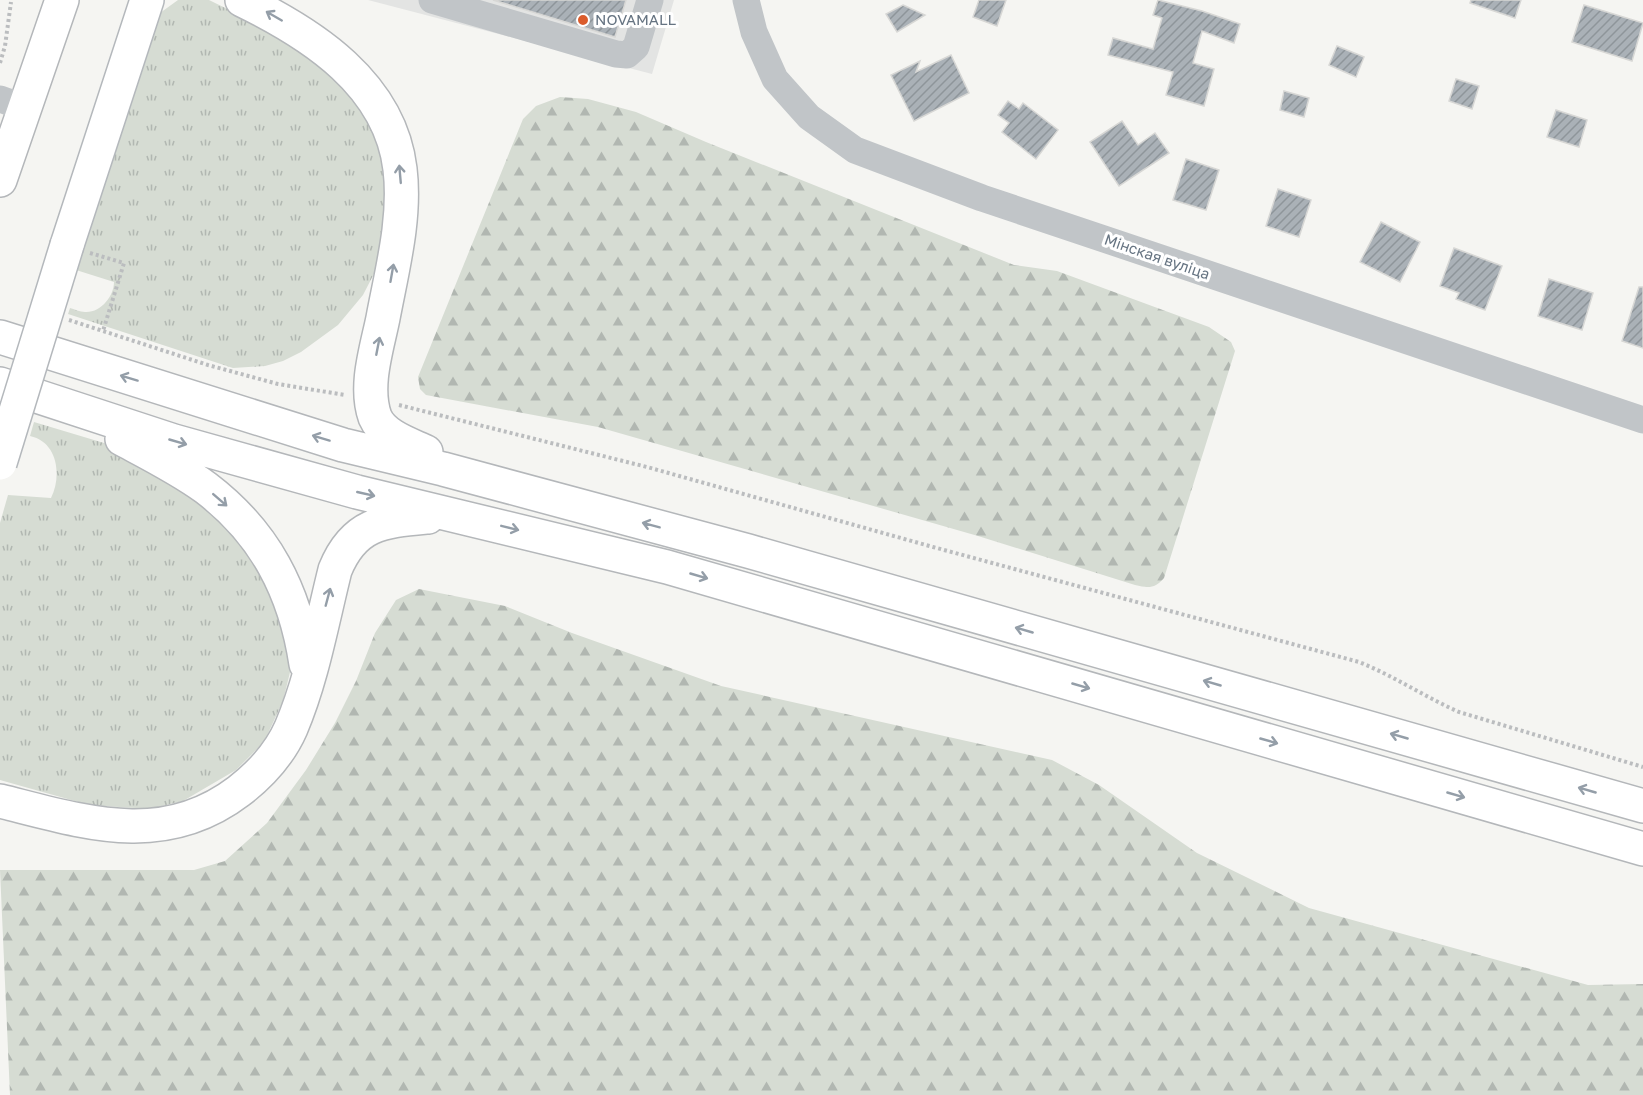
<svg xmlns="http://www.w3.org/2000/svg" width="1643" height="1095" font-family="'Golos Text',sans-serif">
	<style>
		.built { fill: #e3e4e3 }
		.grass { fill: url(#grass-tufts) }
		.forest { fill: url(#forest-firs) }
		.building { fill: url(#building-hatch); stroke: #d7d7d5; stroke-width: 1.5 }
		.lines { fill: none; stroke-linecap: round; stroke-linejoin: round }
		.major-casing { stroke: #b4b8bc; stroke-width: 36 }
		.highway-casing { stroke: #b4b7ba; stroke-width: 36 }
		.path { stroke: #bbbdbf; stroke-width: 4; stroke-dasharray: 3 3; stroke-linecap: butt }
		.minor { stroke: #c1c5c8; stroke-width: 27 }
		.major { stroke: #fff; stroke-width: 33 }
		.highway { stroke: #fff; stroke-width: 33 }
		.major-bridge-casing { stroke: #b4b8bc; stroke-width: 36; stroke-linecap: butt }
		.major-bridge { stroke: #fff; stroke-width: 33 }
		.oneway { stroke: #949ea8 }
		.poi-dot { fill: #db5c2c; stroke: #fff; stroke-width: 2 }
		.labels { text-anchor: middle; stroke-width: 6; stroke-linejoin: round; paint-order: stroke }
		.poi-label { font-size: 15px; fill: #667482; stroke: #fff; text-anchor: start }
		.street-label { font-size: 15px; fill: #667482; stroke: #fff }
	</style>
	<defs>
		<pattern id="grass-tufts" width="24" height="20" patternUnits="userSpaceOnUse" patternTransform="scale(1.5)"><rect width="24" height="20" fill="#d6dcd3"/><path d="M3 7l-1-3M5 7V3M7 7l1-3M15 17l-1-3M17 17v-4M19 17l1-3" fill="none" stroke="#b1b7b1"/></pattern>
		<pattern id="forest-firs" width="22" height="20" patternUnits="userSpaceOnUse" patternTransform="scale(1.5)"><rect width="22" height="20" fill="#d6dcd3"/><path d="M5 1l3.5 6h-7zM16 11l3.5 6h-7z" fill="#b1b7b1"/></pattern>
		<pattern id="building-hatch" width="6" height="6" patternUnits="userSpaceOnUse" patternTransform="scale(1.5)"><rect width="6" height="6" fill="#aab1b7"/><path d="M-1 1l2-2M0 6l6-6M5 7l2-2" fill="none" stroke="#8e959a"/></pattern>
	</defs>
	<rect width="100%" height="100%" fill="#f5f5f2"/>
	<path class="built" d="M368,0H674L652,74Z"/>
	<path class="grass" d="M178,0H209L266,28L319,61L363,110L378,142L391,190L379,264L363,295L338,325L301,352L283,361L265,366L233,368L68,314L70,308C74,309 80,312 85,312C101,313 114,296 114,282L76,270L152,25L160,13Z
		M34,422L134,452L197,497L243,545L278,601L291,668L283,701L264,742L236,770L183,801L149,809L89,805L0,780V523L8,495L51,498C62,476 58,442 30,436Z"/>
	<path class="forest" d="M560,97L588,99L636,112L706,142L1014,265L1057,271L1209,327L1231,342L1235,351L1164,578C1155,589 1148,588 1135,585L978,536L598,427L426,395L420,389L418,377L523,119L536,106Z
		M419,589L505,606L572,633L721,686L1052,760L1099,785L1197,853L1309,908L1588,985L1643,984V1095H10L0,870H194L225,861L267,823L306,770L335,723L356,681L375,633L396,600Z"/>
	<path class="building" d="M493,0H626L615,37Z
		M979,0H1006L997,26L973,17Z
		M1158,0L1202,11L1240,24L1234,43L1202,31L1193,63L1214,69L1204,106L1166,95L1173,72L1108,55L1113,38L1153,49L1162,18L1153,15Z
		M1471,0H1521L1515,18L1470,3Z
		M903,5L925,15L897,32L886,14Z
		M1584,5L1643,23L1632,61L1572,42Z
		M1337,46L1364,57L1356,77L1329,65Z
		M951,55L969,93L914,121L891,75L920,61L916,72Z
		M1456,79L1479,86L1472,109L1449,101Z
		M1284,91L1309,98L1304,117L1280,110Z
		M1008,101L1019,109L1023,103L1058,130L1036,159L1002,132L1009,123L998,115Z
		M1556,110L1587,120L1579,147L1547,137Z
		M1122,121L1138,145L1155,133L1169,153L1119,186L1090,142Z
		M1186,159L1219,170L1206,210L1173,200Z
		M1278,189L1311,200L1299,237L1266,226Z
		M1381,222L1420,242L1400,282L1360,262Z
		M1454,248L1502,266L1485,310L1456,299L1459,293L1440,286Z
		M1549,279L1593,293L1582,330L1538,316Z
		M1639,287H1643V348L1622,341Z"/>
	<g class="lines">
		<g class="major-casing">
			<path id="major" d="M67,245L147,0"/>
		</g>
		<g class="highway-casing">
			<path id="highway" d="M242,0C312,34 390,84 400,169C406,218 392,270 383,318C377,348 364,386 375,417C383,436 409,444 426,452
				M0,180L62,0
				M0,337L343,445L443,469L748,551L1643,806
				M0,384L174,441L357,492L667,567L1643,849
				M122,439C150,454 180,469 206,488C265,533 295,591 306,664
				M0,801C84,822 163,849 239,791C261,774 280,753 291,728C312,679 322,622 335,570C354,523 383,521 428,517"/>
		</g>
		<path class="path" d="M0,63L5,46L11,2
			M90,253L124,263L103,331
			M69,320L208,365L278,384L345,395
			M399,405L647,467L933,547L1359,662C1394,676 1425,697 1459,712L1643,767"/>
		<path class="minor" d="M432,0L616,54L627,55L636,47L650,0
			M746,0L754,32L775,79L809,117L855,150L982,198L1643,420
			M0,99L25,108"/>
		<use href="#major" class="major"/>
		<use href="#highway" class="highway"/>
		<g class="major-bridge-casing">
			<path id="major-bridge" d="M0,463L67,245"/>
		</g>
		<use href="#major-bridge" class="major-bridge"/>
	</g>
	<defs><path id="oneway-shaft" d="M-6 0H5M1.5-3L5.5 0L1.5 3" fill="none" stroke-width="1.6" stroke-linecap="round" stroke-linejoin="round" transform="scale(1.5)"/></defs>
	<g class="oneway">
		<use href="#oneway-shaft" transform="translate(274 16) rotate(-150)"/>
		<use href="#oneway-shaft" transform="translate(400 174) rotate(-95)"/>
		<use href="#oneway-shaft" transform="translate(392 273) rotate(-80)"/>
		<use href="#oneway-shaft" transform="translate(378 346) rotate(-79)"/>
		<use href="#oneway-shaft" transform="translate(129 378) rotate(-163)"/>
		<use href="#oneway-shaft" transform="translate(321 438) rotate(-163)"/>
		<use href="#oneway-shaft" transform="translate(178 442) rotate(16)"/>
		<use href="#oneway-shaft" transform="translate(366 494) rotate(13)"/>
		<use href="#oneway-shaft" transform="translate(220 500) rotate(41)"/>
		<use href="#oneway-shaft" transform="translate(651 525) rotate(-165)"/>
		<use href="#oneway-shaft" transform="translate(510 528) rotate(14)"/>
		<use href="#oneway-shaft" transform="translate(699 576) rotate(16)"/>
		<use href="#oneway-shaft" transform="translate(328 597) rotate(-75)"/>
		<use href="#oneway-shaft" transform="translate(1024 630) rotate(-164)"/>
		<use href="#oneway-shaft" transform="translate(1212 683) rotate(-164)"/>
		<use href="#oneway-shaft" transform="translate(1081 686) rotate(16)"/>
		<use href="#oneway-shaft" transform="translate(1399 736) rotate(-164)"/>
		<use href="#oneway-shaft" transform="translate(1269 741) rotate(16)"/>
		<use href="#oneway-shaft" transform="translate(1587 790) rotate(-164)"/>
		<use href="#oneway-shaft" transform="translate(1456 795) rotate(16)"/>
	</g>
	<circle class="poi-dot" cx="583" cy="20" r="6"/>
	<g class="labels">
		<g class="poi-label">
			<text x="595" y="25">NOVAMALL</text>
		</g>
		<g class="street-label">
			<text transform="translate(1157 257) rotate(19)" y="5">Мінская вуліца</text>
		</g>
	</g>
</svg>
